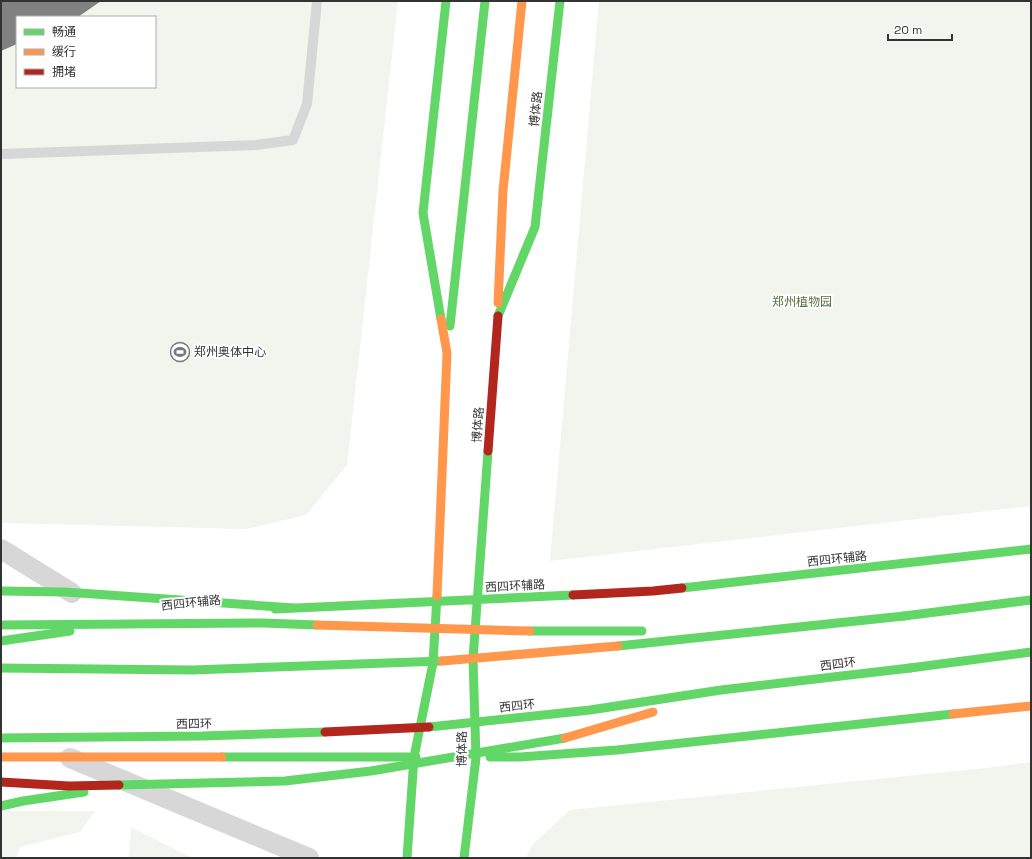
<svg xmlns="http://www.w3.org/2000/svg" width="1032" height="859" font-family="'Space Grotesk','Noto Sans SC',sans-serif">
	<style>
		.green { fill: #f1f5ed; fill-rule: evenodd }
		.building { fill: #818181 }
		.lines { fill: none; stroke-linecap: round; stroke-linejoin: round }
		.lane { stroke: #d7d7d7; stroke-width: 10 }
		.street { stroke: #d7d7d7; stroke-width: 20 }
		.fast { stroke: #63d668; stroke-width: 9 }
		.slow { stroke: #ff974d; stroke-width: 9 }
		.jam { stroke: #b3261e; stroke-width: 9 }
		.fast-bridge { stroke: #63d668; stroke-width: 9 }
		.slow-bridge { stroke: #ff974d; stroke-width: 9 }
		.jam-bridge { stroke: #b3261e; stroke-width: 9 }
		.labels { text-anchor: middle; stroke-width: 4; stroke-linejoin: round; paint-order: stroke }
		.street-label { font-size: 12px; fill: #333; stroke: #fff }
		.park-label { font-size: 12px; fill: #56703f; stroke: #fff }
		.poi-label { font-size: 12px; fill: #333; stroke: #fff; text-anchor: start }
	</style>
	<rect width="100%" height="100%" fill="#fff"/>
	<path class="green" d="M1,1H398L347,465L306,515L246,529L1,523ZM17,17H155V87H17Z
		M599,1H1031V506L550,561Z
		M1031,762V858H526L532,845L570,810L986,768Z
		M1,811H95L80,832L20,847L16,858H1Z
		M131,827L192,858H129Z"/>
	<path class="building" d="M1,1H101L78,17H17V44L1,51Z"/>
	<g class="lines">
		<path class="lane" d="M1,154L256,145L293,140L307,104L317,1"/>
		<path class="street" d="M1,549L72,593
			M70,758L309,858"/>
		<path class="fast" d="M498,316L535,227L560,1
			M441,319L423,213L446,1
			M450,326L485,1
			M682,588L1031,549
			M1,591L65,592L294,608
			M275,609L573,595
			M904,616L1031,600
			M1,641L70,631
			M910,668L1031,652
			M222,757H416
			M490,757H520L617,750L953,714
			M1,806L23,801L84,792
			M407,858L414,757L433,663L437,596
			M464,858L476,758L473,659L488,451"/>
		<path class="slow" d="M498,303L503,191L522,1
			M437,596L447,353L441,319
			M953,714L1031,706
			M1,757H222"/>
		<path class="jam" d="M488,451L498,316
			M573,595L653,591L682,588"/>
		<path class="fast-bridge" d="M1,625L263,623L317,625
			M530,631H642
			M618,646L904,616
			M1,668L192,670L442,661
			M429,727L590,710L721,690L910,668
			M1,738L202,736L325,732
			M119,785L285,781L371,771L565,738"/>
		<path class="slow-bridge" d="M317,625L530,631
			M442,661L618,646
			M565,738L653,712"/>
		<path class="jam-bridge" d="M325,732L429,727
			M1,782L69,786L119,785"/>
	</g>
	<defs>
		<g id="stadium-ring" transform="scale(1)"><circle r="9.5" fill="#fff" stroke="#7a7a7a" stroke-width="1.5"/><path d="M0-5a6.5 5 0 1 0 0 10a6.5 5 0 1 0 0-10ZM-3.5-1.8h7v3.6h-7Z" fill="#7a7a7a"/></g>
	</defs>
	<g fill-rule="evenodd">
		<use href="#stadium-ring" x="180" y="352"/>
	</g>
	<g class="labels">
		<g class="street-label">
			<text transform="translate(536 109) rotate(-84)" y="4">博体路</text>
			<text transform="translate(478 425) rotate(-86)" y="4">博体路</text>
			<text transform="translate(837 559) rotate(-6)" y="4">西四环辅路</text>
			<text transform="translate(515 586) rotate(-3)" y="4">西四环辅路</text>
			<text transform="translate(191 603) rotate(-6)" y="4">西四环辅路</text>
			<text transform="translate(838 664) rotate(-7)" y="4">西四环</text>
			<text transform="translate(517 706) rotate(-6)" y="4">西四环</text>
			<text transform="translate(194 724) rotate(-1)" y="4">西四环</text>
			<text transform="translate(462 749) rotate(-89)" y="4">博体路</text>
		</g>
		<g class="park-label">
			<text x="802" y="306">郑州植物园</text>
		</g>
		<g class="poi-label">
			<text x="194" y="356">郑州奥体中心</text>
		</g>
	</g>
	<rect width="1032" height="859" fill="none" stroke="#333333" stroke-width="4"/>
	<rect x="16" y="16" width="140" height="72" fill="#ffffff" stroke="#adadad"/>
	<rect x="24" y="29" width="20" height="6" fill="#63d668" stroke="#adadad"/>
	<text x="52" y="36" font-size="12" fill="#333333">畅通</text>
	<rect x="24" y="49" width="20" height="6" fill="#ff974d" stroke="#adadad"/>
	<text x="52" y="56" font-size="12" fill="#333333">缓行</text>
	<rect x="24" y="69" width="20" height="6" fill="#b3261e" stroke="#adadad"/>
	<text x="52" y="76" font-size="12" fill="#333333">拥堵</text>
	<path d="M888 34v6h64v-6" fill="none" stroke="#333333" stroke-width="2"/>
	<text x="894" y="34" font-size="12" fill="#333333" stroke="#ffffff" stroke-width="3" paint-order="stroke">20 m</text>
</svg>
